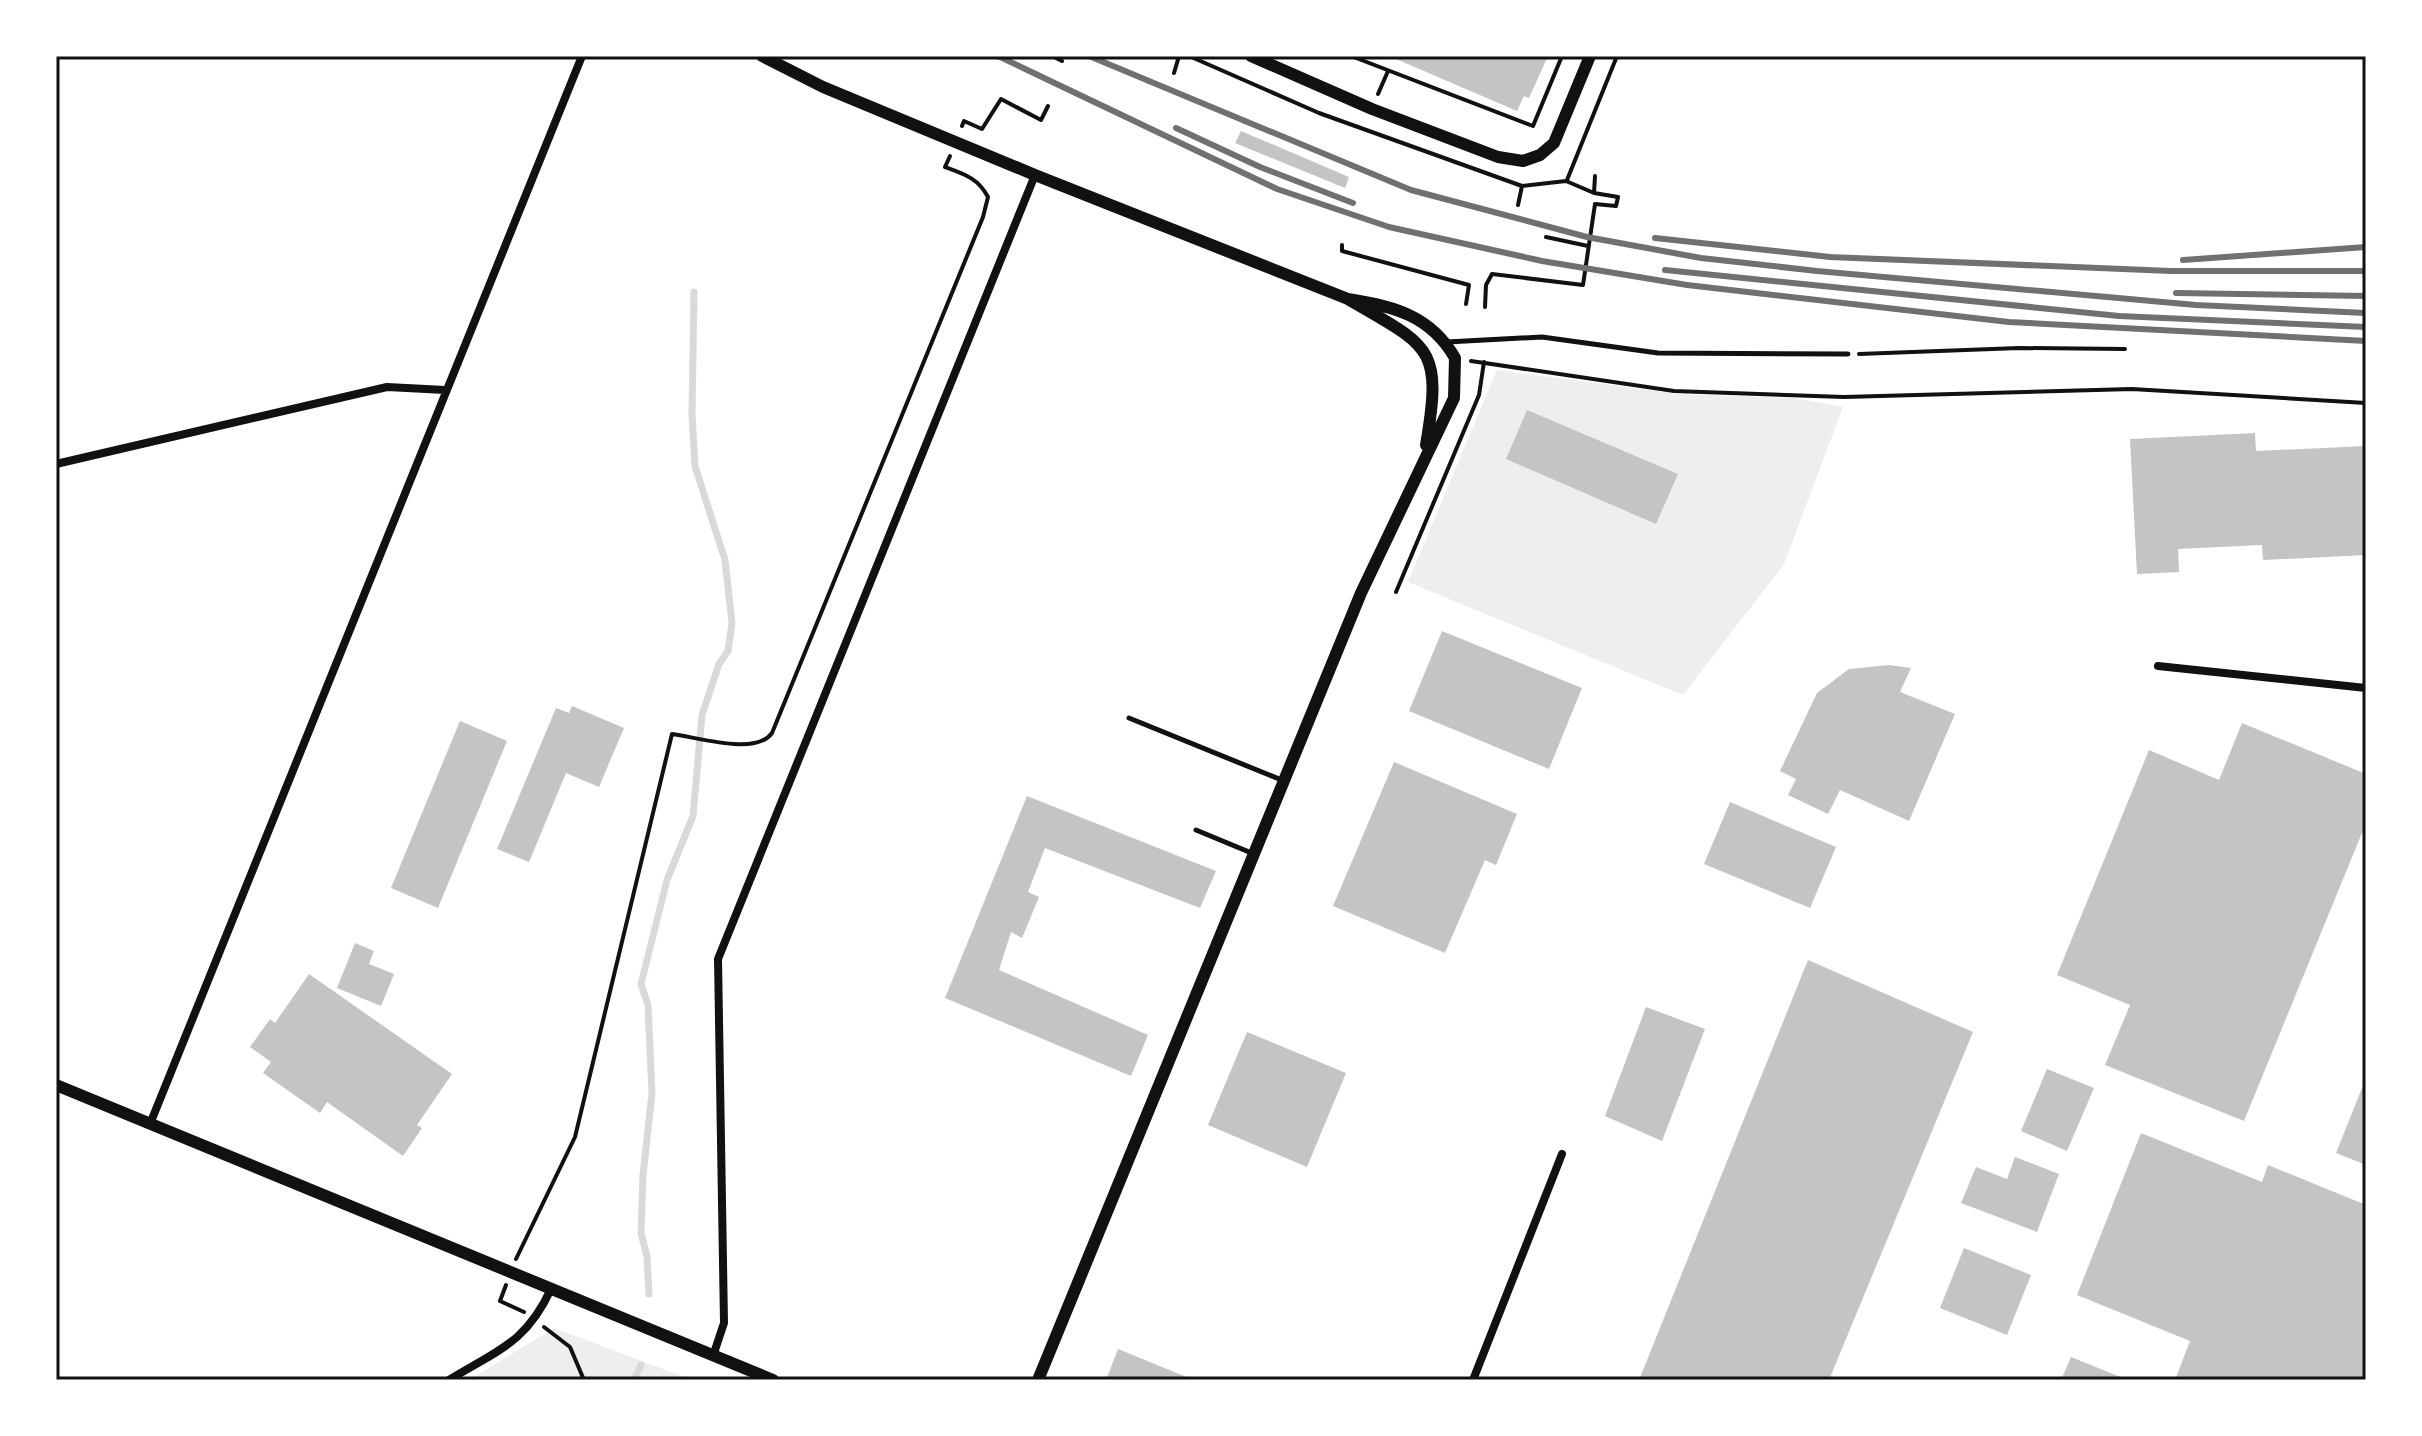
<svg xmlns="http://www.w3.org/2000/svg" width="2422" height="1436" font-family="Mulish,sans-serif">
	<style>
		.green { fill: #eee }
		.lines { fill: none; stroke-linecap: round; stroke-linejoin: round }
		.stream { stroke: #d9d9d9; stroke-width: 7 }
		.building { fill: #c4c4c4 }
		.path { stroke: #111; stroke-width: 4 }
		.service { stroke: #111; stroke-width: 5 }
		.minor { stroke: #111; stroke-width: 8 }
		.tertiary { stroke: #111; stroke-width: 12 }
		.rail { stroke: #707070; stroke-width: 6 }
		.neatline { fill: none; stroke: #111; stroke-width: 3 }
	</style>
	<rect width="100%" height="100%" fill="#fff"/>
	<path class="green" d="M1497,370L1679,394L1795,398L1843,407L1784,564L1683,695L1408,582Z
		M554,1328L692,1380H469Z"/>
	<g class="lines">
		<path class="stream" d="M649,1294L647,1256L641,1233L643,1175L652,1093L648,1005L641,984L667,880L693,816L702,715L719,664L728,651L732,623L725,560L695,466L692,414L694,292
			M634,1380L641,1365"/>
	</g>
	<path class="building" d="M1389,56H1548L1529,98L1524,96L1517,111Z
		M1241,131L1349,177L1345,188L1235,143Z
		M1527,410L1678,474L1656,524L1506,459Z
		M2255,433L2256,451L2366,446V555L2263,560L2262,545L2178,549L2179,572L2137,574L2130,439Z
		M1442,631L1582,688L1549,769L1409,711Z
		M1889,665L1911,668L1900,692L1955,714L1909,821L1840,790L1828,814L1788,795L1796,779L1780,771L1817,693L1849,669Z
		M572,706L624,728L599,787L566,773L529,862L497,849L556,708L569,713Z
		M460,721L507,741L438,908L391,888Z
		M2242,723L2366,774V823L2244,1121L2105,1065L2130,1005L2057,975L2149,750L2219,780Z
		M1394,762L1517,814L1496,865L1485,860L1445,953L1333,906Z
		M1027,796L1216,871L1200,908L1045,848L1028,892L1039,897L1022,938L1011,932L999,970L1148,1035L1131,1076L945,998Z
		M1730,802L1836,847L1810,908L1704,864Z
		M355,943L374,951L369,964L394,974L381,1006L337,988Z
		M1808,960L1973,1032L1829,1380H1639Z
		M309,974L452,1074L417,1125L422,1128L403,1156L327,1102L320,1113L263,1073L271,1062L250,1047L270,1019L275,1023Z
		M1646,1007L1705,1029L1662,1141L1605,1116Z
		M1247,1032L1346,1073L1307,1167L1208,1125Z
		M2047,1069L2094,1088L2067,1151L2021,1131Z
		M2366,1078V1165L2336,1153Z
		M2141,1133L2262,1182L2268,1165L2366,1205V1380H2175L2190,1341L2077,1295Z
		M2015,1157L2059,1174L2037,1232L1961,1203L1976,1167L2007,1179Z
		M1964,1248L2031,1275L2007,1335L1940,1308Z
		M1118,1349L1194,1380H1106Z
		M2071,1357L2128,1380H2061Z"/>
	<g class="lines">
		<path class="path" d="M1052,56L1062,61
			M1189,56L1319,113L1522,186
			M1351,56L1533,126L1562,56
			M1174,73L1179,56
			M1378,94L1388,71
			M962,126L964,121L982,129L1001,99L1041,120L1048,106
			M1567,180L1617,56
			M1594,193L1595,176
			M1546,237L1588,246
			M1342,245V251L1469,285L1466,304
			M1485,307L1486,285L1492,274L1583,285L1595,204L1616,206L1618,197L1594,193L1566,181L1522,186L1518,205
			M1859,354L2019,348L2125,349
			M1471,361L1674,391L1844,397L2132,389L2366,403
			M1396,592L1479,395L1484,362
			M516,1259L575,1137L672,734C697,737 756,756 772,733L983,217L988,197C978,178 964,174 945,167L950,156
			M506,1285L500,1301L524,1312
			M544,1327L570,1347L584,1380"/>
		<path class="service" d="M1447,342L1542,337L1658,353L1848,354
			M1129,718L1284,781
			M1196,830L1254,854"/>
		<path class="minor" d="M56,464L387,387L445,390
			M2158,666L2366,688
			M150,1124L582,56
			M713,1356L724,1323L718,959L1035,175
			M449,1380C498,1350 526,1343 551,1289
			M1473,1380L1562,1154"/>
		<path class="tertiary" d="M762,56L823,87L1035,175L1348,299C1430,347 1443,346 1426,445
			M1251,56L1372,109L1498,157L1523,161L1540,155L1554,143L1590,56
			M56,1085L773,1380
			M1038,1380L1361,593L1454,398L1455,358C1431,316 1394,306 1348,299"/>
		<path class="rail" d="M998,56L1277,189L1389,227L1542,261L1687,285L2009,322L2366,341
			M1089,56L1411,190L1587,237L1701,258L1817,271L2196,305L2366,313
			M1176,128L1260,167L1353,203
			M1655,238L1830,257L2171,271H2366
			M2183,260L2366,247
			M1665,270L2119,316L2366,327
			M2176,293L2366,296"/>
	</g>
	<rect width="2422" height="1436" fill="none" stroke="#ffffff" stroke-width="116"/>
	<rect x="58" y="58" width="2306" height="1320" class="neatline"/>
</svg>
